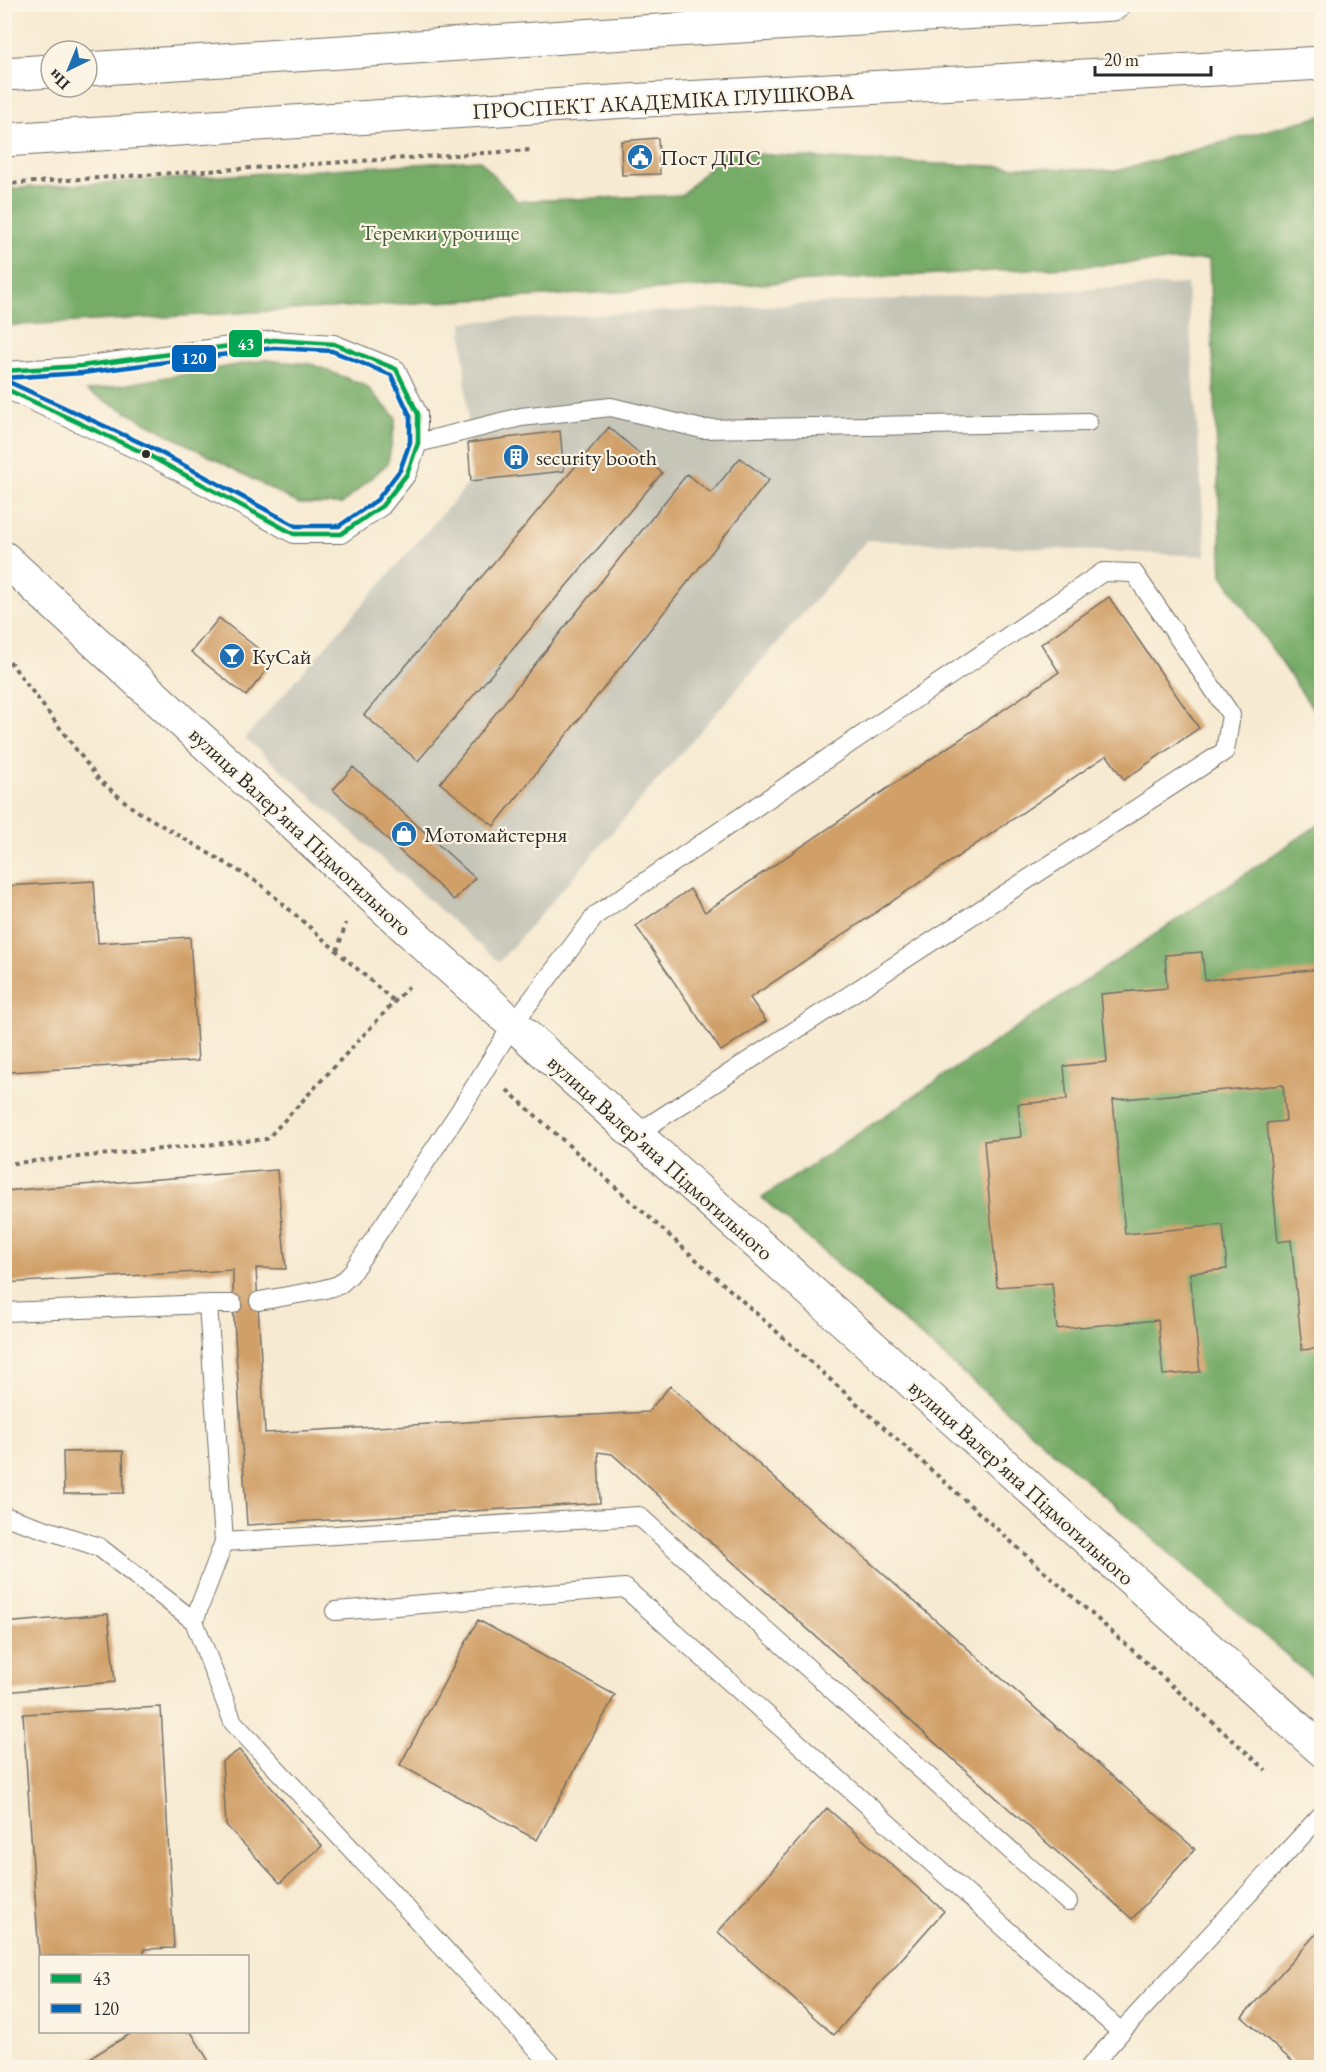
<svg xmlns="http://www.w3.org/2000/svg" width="1326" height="2072" font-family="'EB Garamond',serif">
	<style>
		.industrial { fill: #c5c5b8 }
		.forest { fill: #76ab67; stroke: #506b49; stroke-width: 1.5 }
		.building { fill: #d1a069 }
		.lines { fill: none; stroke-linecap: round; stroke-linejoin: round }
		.service-casing { stroke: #726e65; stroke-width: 20 }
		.minor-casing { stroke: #726e65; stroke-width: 35 }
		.trunk-casing { stroke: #726e65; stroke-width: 35 }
		.path { stroke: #726e65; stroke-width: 4; stroke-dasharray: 4.5 4.5; stroke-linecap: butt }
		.service { stroke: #fff; stroke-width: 18 }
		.minor { stroke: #fff; stroke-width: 33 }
		.trunk { stroke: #fff; stroke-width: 33 }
		.bus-1-casing { stroke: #fcf5e5; stroke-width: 9 }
		.bus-2-casing { stroke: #fcf5e5; stroke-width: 9 }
		.bus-1 { stroke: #00a651; stroke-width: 4.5 }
		.bus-2 { stroke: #0065bd; stroke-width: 4.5 }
		.bus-dot { fill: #2b2b2b; stroke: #fcf5e5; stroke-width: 2 }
		.labels { text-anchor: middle; stroke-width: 4.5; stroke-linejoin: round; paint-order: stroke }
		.street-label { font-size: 22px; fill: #2b2b2b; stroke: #fcf5e5 }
		.poi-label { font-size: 22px; fill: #2b2b2b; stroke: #fcf5e5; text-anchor: start }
		.park-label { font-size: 22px; fill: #4a5a42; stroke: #fcf5e5 }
		.line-badge { stroke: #fcf5e5; stroke-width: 2 }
		.badge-label { font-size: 16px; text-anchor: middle; font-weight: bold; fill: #fff }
	</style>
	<rect width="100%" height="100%" fill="#fcf5e5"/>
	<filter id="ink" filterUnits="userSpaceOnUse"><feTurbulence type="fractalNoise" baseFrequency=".0167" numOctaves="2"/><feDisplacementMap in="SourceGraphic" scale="12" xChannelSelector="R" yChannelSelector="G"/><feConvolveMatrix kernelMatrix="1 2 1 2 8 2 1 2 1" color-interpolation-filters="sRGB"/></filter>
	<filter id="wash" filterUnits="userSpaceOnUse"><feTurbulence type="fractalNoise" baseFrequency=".008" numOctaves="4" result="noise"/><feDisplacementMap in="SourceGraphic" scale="24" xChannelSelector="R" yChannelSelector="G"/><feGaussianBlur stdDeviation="1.35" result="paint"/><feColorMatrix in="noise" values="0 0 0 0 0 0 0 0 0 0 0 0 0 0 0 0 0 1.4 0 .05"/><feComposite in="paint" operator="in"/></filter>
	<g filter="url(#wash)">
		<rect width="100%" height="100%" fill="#f7ead2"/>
		<path class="industrial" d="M1187,284L1206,556L867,540L499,962L245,738L471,481L462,322Z"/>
		<path class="forest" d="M1321,116V721L1222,575L1209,259L5,326V189L480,160L517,201L682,195L724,152L863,161L1116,171Z
			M265,360L311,364L366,386L396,418L388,463L342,504H299L87,391Z
			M1321,823V1685L762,1198Z"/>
		<g id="blocks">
			<path class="building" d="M658,138L660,174L622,175L621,141Z
				M609,427L662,473L418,761L364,715Z
				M560,431L564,471L471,481L468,443Z
				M740,458L769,480L494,826L440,783L687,474L711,493Z
				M1109,597L1199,728L1124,780L1107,755L750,998L766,1021L721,1051L636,926L690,889L705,912L1059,672L1041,644Z
				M219,618L274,661L246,696L191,652Z
				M353,767L475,878L454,900L333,790Z
				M94,881L98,943L190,937L198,1061L10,1072L4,992V886Z
				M1202,952L1205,980L1322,969V1348L1302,1350L1291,1240L1278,1242L1267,1123L1286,1121L1283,1085L1113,1100L1125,1234L1223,1225L1227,1269L1190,1273L1200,1372L1163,1375L1158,1320L1057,1329L1052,1283L997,1287L984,1141L1021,1137L1018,1104L1067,1100L1064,1066L1107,1062L1101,994L1167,988L1165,955Z
				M277,1170L286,1269L256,1268L265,1433L648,1412L670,1386L1195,1849L1132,1919L612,1454L598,1452L600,1503L247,1525L233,1304V1270L4,1283V1191Z
				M123,1451L124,1493L64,1494L63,1452Z
				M108,1614L115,1682L4,1692V1623Z
				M478,1620L615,1695L537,1840L400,1765Z
				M161,1707L174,1948L144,1949V1956H39L23,1714Z
				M239,1750L322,1846L280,1883L226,1825L222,1762Z
				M827,1808L944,1911L834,2035L718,1932Z
				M1322,1927V2068H1300L1242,2017Z
				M133,2032H191L210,2063L203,2068H74Z"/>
		</g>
	</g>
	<g filter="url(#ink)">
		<use href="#blocks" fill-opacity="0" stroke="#726e65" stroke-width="1.5"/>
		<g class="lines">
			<g class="service-casing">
				<path id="service" d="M4,371L81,366L274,340L334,344L396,369L418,414V443L407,474L382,506L341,534H294L148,455L4,388
					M418,443L521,417L611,407L702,429L1088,422
					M259,1301L321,1290L339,1285L350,1275L459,1112L513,1024L596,915L1103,572L1134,573L1231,715L1225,751L636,1134
					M208,1304L224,1542L639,1516L1068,1902
					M4,1312L208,1304H233
					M4,1516L99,1547L194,1621
					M224,1542L194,1621L233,1722L555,2068
					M335,1611L625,1588L1121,2032L1322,1814
					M1089,2068L1121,2032"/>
			</g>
			<g class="minor-casing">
				<path id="minor" d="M4,558L437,956L1322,1750"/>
			</g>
			<g class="trunk-casing">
				<path id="trunk" d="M87,69L625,33L1113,4
					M4,74L51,71
					M4,140L628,101L1322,63"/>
			</g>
			<path class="path" d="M4,184L531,150
				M4,654L100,781L134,809L259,883L395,1002
				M337,951L346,923
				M507,1090L1266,1770
				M4,1164L267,1139L412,983"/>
			<use href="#service" class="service"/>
			<use href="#minor" class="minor"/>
			<use href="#trunk" class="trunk"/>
			<g class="bus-1-casing">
				<path id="bus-1" d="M4,371L81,366L274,340L334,344L396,369L418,414V443L407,474L382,506L341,534H294L148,455L4,388"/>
			</g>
			<g class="bus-2-casing">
				<path id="bus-2" d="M4,378L82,373L274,348L332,351L391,375L410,416V442L400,470L377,500L339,526H296L152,448L7,381"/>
			</g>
			<use href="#bus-1" class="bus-1"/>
			<use href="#bus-2" class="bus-2"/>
		</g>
	</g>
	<defs>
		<g id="civic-disc" transform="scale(1.35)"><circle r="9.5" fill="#1f6fb2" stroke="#fcf5e5"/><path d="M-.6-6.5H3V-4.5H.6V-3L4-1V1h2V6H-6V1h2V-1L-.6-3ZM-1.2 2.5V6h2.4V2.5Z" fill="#fff"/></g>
		<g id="building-disc" transform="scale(1.35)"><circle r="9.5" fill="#1f6fb2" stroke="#fcf5e5"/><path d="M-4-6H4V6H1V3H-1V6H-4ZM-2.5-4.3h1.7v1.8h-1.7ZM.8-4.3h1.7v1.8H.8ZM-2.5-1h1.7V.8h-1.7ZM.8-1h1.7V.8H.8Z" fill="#fff"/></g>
		<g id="bar-disc" transform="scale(1.35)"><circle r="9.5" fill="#1f6fb2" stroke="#fcf5e5"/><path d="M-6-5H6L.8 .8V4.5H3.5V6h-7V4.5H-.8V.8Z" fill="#fff"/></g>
		<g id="shop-disc" transform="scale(1.35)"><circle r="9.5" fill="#1f6fb2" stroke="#fcf5e5"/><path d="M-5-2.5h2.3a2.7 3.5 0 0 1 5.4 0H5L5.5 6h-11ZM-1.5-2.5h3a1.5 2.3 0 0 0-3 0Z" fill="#fff"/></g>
	</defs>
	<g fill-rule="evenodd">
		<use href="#civic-disc" x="640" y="157"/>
		<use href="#building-disc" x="516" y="457"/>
		<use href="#bar-disc" x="232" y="656"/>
		<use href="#shop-disc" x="404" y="834"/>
	</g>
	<circle class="bus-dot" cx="146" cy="454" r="5"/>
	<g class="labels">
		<g class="street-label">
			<text transform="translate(663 101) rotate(-3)" y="8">ПРОСПЕКТ АКАДЕМІКА ГЛУШКОВА</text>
			<text transform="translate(301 831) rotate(43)" y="8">вулиця Валерʼяна Підмогильного</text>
			<text transform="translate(661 1157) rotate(42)" y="8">вулиця Валерʼяна Підмогильного</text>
			<text transform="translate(1022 1482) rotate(42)" y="8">вулиця Валерʼяна Підмогильного</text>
		</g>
		<g class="poi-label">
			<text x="660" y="165">Пост ДПС</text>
			<text x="536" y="465">security booth</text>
			<text x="252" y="664">КуСай</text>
			<text x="424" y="842">Мотомайстерня</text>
		</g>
		<g class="park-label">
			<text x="440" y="240">Теремки урочище</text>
		</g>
	</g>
	<g class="line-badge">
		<rect x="228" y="329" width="35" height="29" rx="6" fill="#00a651"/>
		<rect x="171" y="344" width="46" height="29" rx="6" fill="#0065bd"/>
	</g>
	<g class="badge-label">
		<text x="246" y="350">43</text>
		<text x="194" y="364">120</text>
	</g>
	<rect width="1326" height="2072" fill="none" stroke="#fcf5e5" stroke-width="24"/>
	<rect x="39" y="1955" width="210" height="78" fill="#fcf5e5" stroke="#a8a49b" stroke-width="1.5"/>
	<rect x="51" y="1974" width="30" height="9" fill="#00a651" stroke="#a8a49b" stroke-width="1.5"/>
	<text x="93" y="1985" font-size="18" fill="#2b2b2b">43</text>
	<rect x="51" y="2004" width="30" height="9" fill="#0065bd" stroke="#a8a49b" stroke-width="1.5"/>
	<text x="93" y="2015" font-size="18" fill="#2b2b2b">120</text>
	<g transform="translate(69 69) rotate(223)"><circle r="28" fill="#fcf5e5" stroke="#a8a49b" stroke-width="1.5"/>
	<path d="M0-4.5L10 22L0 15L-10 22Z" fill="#1f6fb2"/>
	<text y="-9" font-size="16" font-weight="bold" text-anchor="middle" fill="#2b2b2b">Пн</text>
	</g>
	<path d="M1095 66v9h116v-9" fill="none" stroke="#2b2b2b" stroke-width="3"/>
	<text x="1104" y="66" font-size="18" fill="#2b2b2b" stroke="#fcf5e5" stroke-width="4.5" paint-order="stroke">20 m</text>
</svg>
